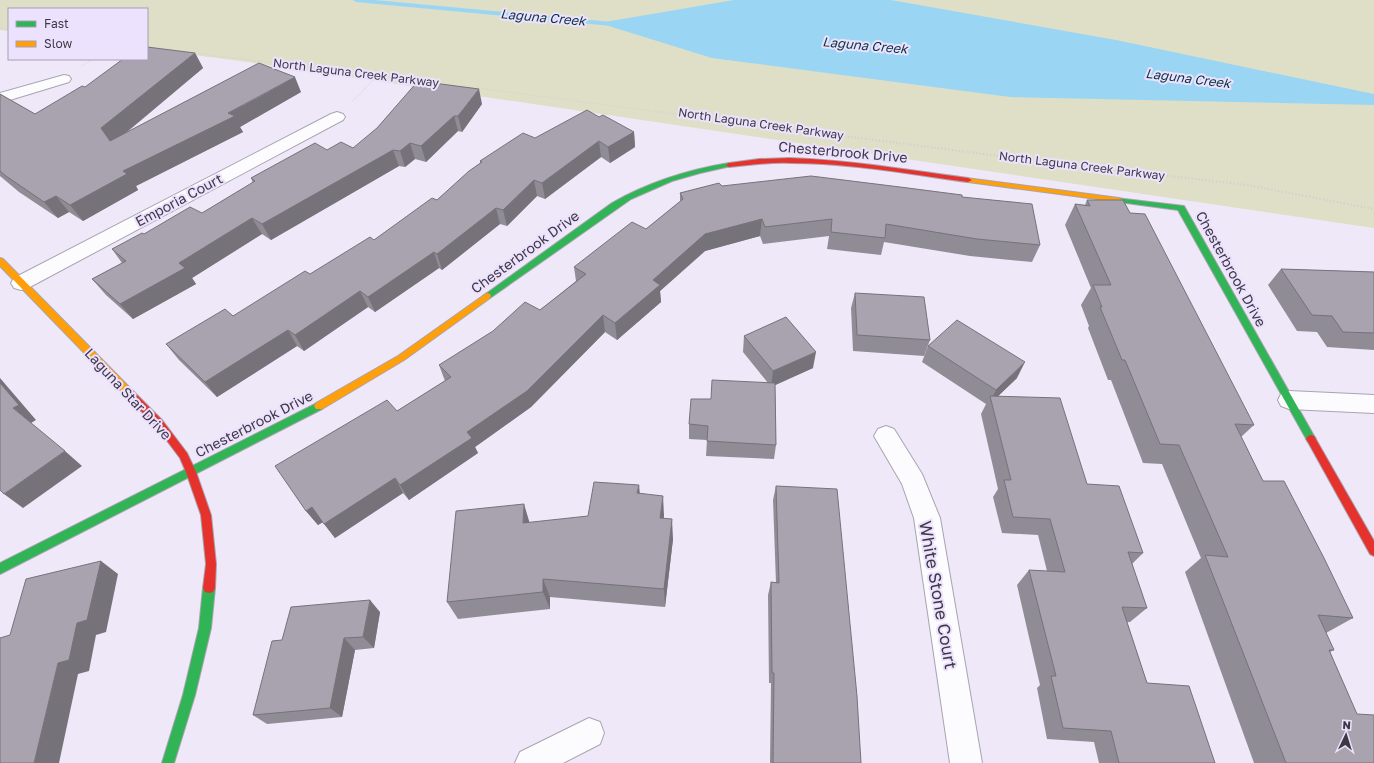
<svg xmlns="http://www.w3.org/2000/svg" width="1374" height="763" font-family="'Golos Text',sans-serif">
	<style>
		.green { fill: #dedfc6 }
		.water { fill: #9ad6f4 }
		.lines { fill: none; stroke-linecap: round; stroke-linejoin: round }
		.stream { fill: #9ad6f4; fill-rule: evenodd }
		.street-casing { stroke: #a9a4b0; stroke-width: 2 }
		.fast-casing { stroke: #a9a4b0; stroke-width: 2 }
		.slow-casing { stroke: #a9a4b0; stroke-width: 2 }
		.jam-casing { stroke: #a9a4b0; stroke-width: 2 }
		.path-far1 { stroke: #cdcbd2; stroke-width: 1.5; stroke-dasharray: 0.5 2; stroke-linecap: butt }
		.path { stroke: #cdcbd2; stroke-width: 2; stroke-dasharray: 1 2.5; stroke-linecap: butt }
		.street { fill: #fcfcfe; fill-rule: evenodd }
		.fast { fill: #30b455; fill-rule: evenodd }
		.slow { fill: #ff9f0a; fill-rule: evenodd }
		.jam { fill: #e5322d; fill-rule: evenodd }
		.wall { fill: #908c96 }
		.shaded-wall { fill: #76727a }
		.building { fill: #a8a3af; stroke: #76727a }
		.labels { text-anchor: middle; stroke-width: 4; stroke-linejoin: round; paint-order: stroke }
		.far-street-label { font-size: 12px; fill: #3e3846; stroke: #ede2fe }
		.far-water-label { font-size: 13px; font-style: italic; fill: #093443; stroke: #ede2fe }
		.street-label { font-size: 14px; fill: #3e3846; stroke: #ede2fe }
		.near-street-label { font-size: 17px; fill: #3e3846; stroke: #ede2fe }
	</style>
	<rect width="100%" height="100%" fill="#eee8f8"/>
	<path class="green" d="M0,0H1374V228L248,62L147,49V9H9V31L0,30Z"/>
	<path class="water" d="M734,0H891L1116,40L1374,94V105L1010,97L712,58L599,23Z"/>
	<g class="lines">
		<path class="stream" d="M353,0H375L612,22L615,24L612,26L356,2Z"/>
		<g class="street-casing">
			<path id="street" d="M64,75L69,76L71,79L69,82L0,103V93Z
				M337,112L343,114L345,117L343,120L28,288L21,290L14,288L11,283L14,278L331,114Z
				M1289,391L1374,395V413L1289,409L1281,406L1278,400L1281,394Z
				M886,426L894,429L922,474L940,518L982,763H950L914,518L902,484L874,436L878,429Z
				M589,718L600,722L604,733L600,744L563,763H515L520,752Z"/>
		</g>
		<g class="fast-casing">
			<path id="fast" d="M729,163L731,164V166L700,173L672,181L631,199L490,298H484L483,296L612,203C649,182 687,170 729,163Z
				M1116,198L1184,206L1314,436L1316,439L1314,442L1311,443L1308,442L1178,210L1119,202H1116Z
				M319,402L322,403L324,406L322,409L0,574V563Z
				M209,583L213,584L215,588L211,628L195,695L174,763H162L183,695L199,628L203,588L205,584Z"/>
		</g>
		<g class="slow-casing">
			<path id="slow" d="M966,178L1119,198L1123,200L1119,202L968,182H966Z
				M0,258L3,259L133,391L135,394L133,397H127L0,266Z
				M487,293L490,294L491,296L490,298L404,360L322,409H316L314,406L316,403L398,356Z"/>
		</g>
		<g class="jam-casing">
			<path id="jam" d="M789,158C849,160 908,170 968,178L972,180L968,182C909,174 850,163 790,163C769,162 749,165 729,167L726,165L729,163L759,159Z
				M130,390L133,391L162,420L187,453L196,472L211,515L216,564L215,588L213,592L209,593L205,592L203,588L206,564L201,515L186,472L180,458L156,426L127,397L125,394L127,391Z
				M1311,435L1314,436L1374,541V556L1370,554L1308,442L1306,439L1308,436Z"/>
		</g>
		<path class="path-far1" d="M0,28L9,30
			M147,47L188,52
			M193,53L420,81
			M82,66L92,59
			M477,88L827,134
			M353,101L376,77"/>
		<path class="path" d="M820,133L1022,159L1247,185L1374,209"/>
		<use href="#street" class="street"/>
		<use href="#fast" class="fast"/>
		<use href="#slow" class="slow"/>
		<use href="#jam" class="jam"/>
	</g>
	<path class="wall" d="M195,53L203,68L126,133L301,92L240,127L243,132L136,186L138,190L83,221L69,212L58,218L19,192L0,176V94L35,114L85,87Z
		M482,104L462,132L458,131L426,162L415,159L405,167L399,166L271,240L262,234L192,278L196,284L133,319L106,295L92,279L122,263L112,249L144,234L202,213L253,183L251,178L327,150L353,148Z
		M599,117L634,132L635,147L610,163L601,157L545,199L537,196L507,226L500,224L442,270L439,268L375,312L368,307L304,351L297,346L217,397L179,360L166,344L233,316L374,240L437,200L480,163V161Z
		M722,186L962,197L1040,245L1032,262L970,256L884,242L881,255L827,249L829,236L763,244L760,236L705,251L660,291L661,302L617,340L605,332L531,407L475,447L478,453L409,500L403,493L335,538L323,522L318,525L306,511L397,411L445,381L439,365L540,310L576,281L574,267L646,229L680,202V193Z
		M1087,200L1130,213L1254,425L1241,437L1263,481L1353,618L1326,633L1334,650L1330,652L1374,763H1254L1185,572L1201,558L1162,464L1143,463L1111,380H1108L1088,328L1089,326L1081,305L1091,288L1065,225L1075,204L1085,205Z
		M1281,269L1374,272V350L1327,347L1317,332L1297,331L1268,285Z
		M855,293L930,340L924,356L853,351L851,308Z
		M744,336L813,368L775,385L776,445L774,459L706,456L707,440L689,439V424L711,399L768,383L743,352Z
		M928,346L1017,378L998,396L1087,484L1143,553L1132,564L1147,608L1130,622H1127L1147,683L1215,763H1099L1094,742L1047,739L1037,688L1040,685L1017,585L1029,570L1047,571L1038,535L1002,533L993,497L998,489L981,414L986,404L922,362Z
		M776,486L861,763H770L771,683H769L768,595L771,582L776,583L773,500Z
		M639,494L664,515V518L673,539L665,607L550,597V609L458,619L447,602L588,516Z
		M380,612L374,648L355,650L342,717L267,724L253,715L282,640Z"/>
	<path class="shaded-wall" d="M195,53L203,68L112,144L101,128Z
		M295,77L301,92L240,127L243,132L136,186L138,190L83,221L70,205L123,171Z
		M479,89L482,104L462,132L458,116Z
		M454,116L458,131L426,162L421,146Z
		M634,132L635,147L610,163L608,147Z
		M599,141L601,157L545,199L542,183Z
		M410,143L415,159L405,167L400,151Z
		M393,150L399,166L271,240L262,224Z
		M534,180L537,196L507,226L503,210Z
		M56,196L69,212L58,218L44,202Z
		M496,208L500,224L442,270L437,254Z
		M252,218L262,234L192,278L196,284L133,319L120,304L179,263Z
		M762,219L760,236L705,251L660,291L661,302L617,340L615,323L653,280L705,234Z
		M434,252L439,268L375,312L368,297Z
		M360,291L368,307L304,351L295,335Z
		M603,315L605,332L531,407L475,447L478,453L409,500L400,485L467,432Z
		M288,330L297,346L217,397L205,382Z
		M816,352L813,368L771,387L773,371Z
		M1025,362L1017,378L992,402L991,400L996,390Z
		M0,378L36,420L31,423L13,408L0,383Z
		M65,451L82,466L23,508L4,494Z
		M395,478L403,493L335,538L324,524Z
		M639,485L641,505L637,493Z
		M663,496L664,515L661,537L660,518Z
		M524,504L530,524L523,523Z
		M312,507L323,522L318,525L306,511Z
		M672,519L673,539L665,607L664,589Z
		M101,561L118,574L106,632L96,635L89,671L78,674L59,763H34L58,663L77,623Z
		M543,579L550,597V609L543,592Z
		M370,600L380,612L374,648L363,637Z
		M344,638L355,650L342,717L330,708Z"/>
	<path class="building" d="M147,47L195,53L101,128L110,141L259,63L295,77L228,113L235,116L123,171L127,174L70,205L56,196L44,202L6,176L0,171V94L35,114L82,86L85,87L123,59H147Z
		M418,81L479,89L458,116H454L421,146L410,143L400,151L393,150L262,224L252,218L179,263L185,268L120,304L92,279L126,261L112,249L142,233L144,234L190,207L202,213L255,181L251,178L315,143L327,150L341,142L353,148L377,128Z
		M587,110L599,117L603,115L634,132L608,147L599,141L542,183L534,180L503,210L496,208L437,254L434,252L368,297L360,291L295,335L288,330L205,382L166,344L225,309L233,316L305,271L310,274L370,237L374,240L432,198L437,200L469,171L482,162L480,161L523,133L535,138Z
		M811,176L900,187L962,195V197L1032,204L1040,245L977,239L886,224L885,238L831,232L832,219L765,227L762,219L705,234L653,280L660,285L615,323L603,315L527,391L467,432L472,438L400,485L395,478L324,524L312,507L306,511L275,466L387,400L397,411L451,377L439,365L493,331L525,302L540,310L586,274L574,267L632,222L646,229L683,199L680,193L719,183L722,186Z
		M1087,200H1123L1130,213L1145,214L1254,425L1235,424L1263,481H1284L1324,558L1353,618L1318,615L1334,650H1329L1357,714L1374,715V763H1286L1205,555L1228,557L1179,445L1160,444L1125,360H1122L1100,307H1102L1093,285H1111L1075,204L1090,206Z
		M1281,269L1374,272V333L1343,332L1332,316L1312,315Z
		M855,293L924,297L930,340L857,335Z
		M786,317L816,352L773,371L744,336Z
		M957,320L1025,362L996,390L928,346Z
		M712,380L775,383L776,445L707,441L708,426L689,424L691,399H711Z
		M0,383L19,405L13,408L65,451L4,494L0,490Z
		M990,396L1060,398L1087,484L1119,486L1143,553L1128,552L1147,608L1122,607L1147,683L1189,686L1215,763H1119L1111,731L1063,728L1051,676H1056L1029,570L1065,572L1050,519L1013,517L1004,480H1011Z
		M594,482L639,485L637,493L663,496L660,518L672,519L664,589L543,579V592L447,602L456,511L524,504L523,523L588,516Z
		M776,486L837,489L857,696L861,763H773L774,673H772L771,582L779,583Z
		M101,561L87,620L77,623L69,660L58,663L34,763H0V638L10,635L26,579Z
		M370,600L363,637L344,638L330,708L253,715L272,641L282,640L291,607Z"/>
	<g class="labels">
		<g class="far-street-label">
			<text transform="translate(356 73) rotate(7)" y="4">North Laguna Creek Parkway</text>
			<text transform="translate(761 124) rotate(8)" y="4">North Laguna Creek Parkway</text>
			<text transform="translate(1082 166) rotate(7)" y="4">North Laguna Creek Parkway</text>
		</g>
		<g class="far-water-label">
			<text transform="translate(543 17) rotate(5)" y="5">Laguna Creek</text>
			<text transform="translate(865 45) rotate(5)" y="5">Laguna Creek</text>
			<text transform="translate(1188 78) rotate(7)" y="5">Laguna Creek</text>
		</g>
		<g class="street-label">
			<text transform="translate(843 152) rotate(5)" y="5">Chesterbrook Drive</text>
			<text transform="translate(179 200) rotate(-28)" y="5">Emporia Court</text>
			<text transform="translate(525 252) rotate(-36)" y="5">Chesterbrook Drive</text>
			<text transform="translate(1231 269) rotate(61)" y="5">Chesterbrook Drive</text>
			<text transform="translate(128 394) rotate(47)" y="5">Laguna Star Drive</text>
			<text transform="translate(254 424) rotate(-27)" y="5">Chesterbrook Drive</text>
		</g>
		<g class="near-street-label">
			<text transform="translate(938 595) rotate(80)" y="6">White Stone Court</text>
		</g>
	</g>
	<rect x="8" y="8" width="140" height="52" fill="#ede2fe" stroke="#a79eb4"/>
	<rect x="16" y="21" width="20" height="6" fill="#30b455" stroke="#a79eb4"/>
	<text x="44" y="28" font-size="12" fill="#3e3846">Fast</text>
	<rect x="16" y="41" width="20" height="6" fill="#ff9f0a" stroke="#a79eb4"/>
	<text x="44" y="48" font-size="12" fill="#3e3846">Slow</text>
	<g transform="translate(1346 735) rotate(4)" stroke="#ede2fe" stroke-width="3" paint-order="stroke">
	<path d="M0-3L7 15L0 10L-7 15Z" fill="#3e3846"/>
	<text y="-6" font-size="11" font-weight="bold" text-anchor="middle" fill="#3e3846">N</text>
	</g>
</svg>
